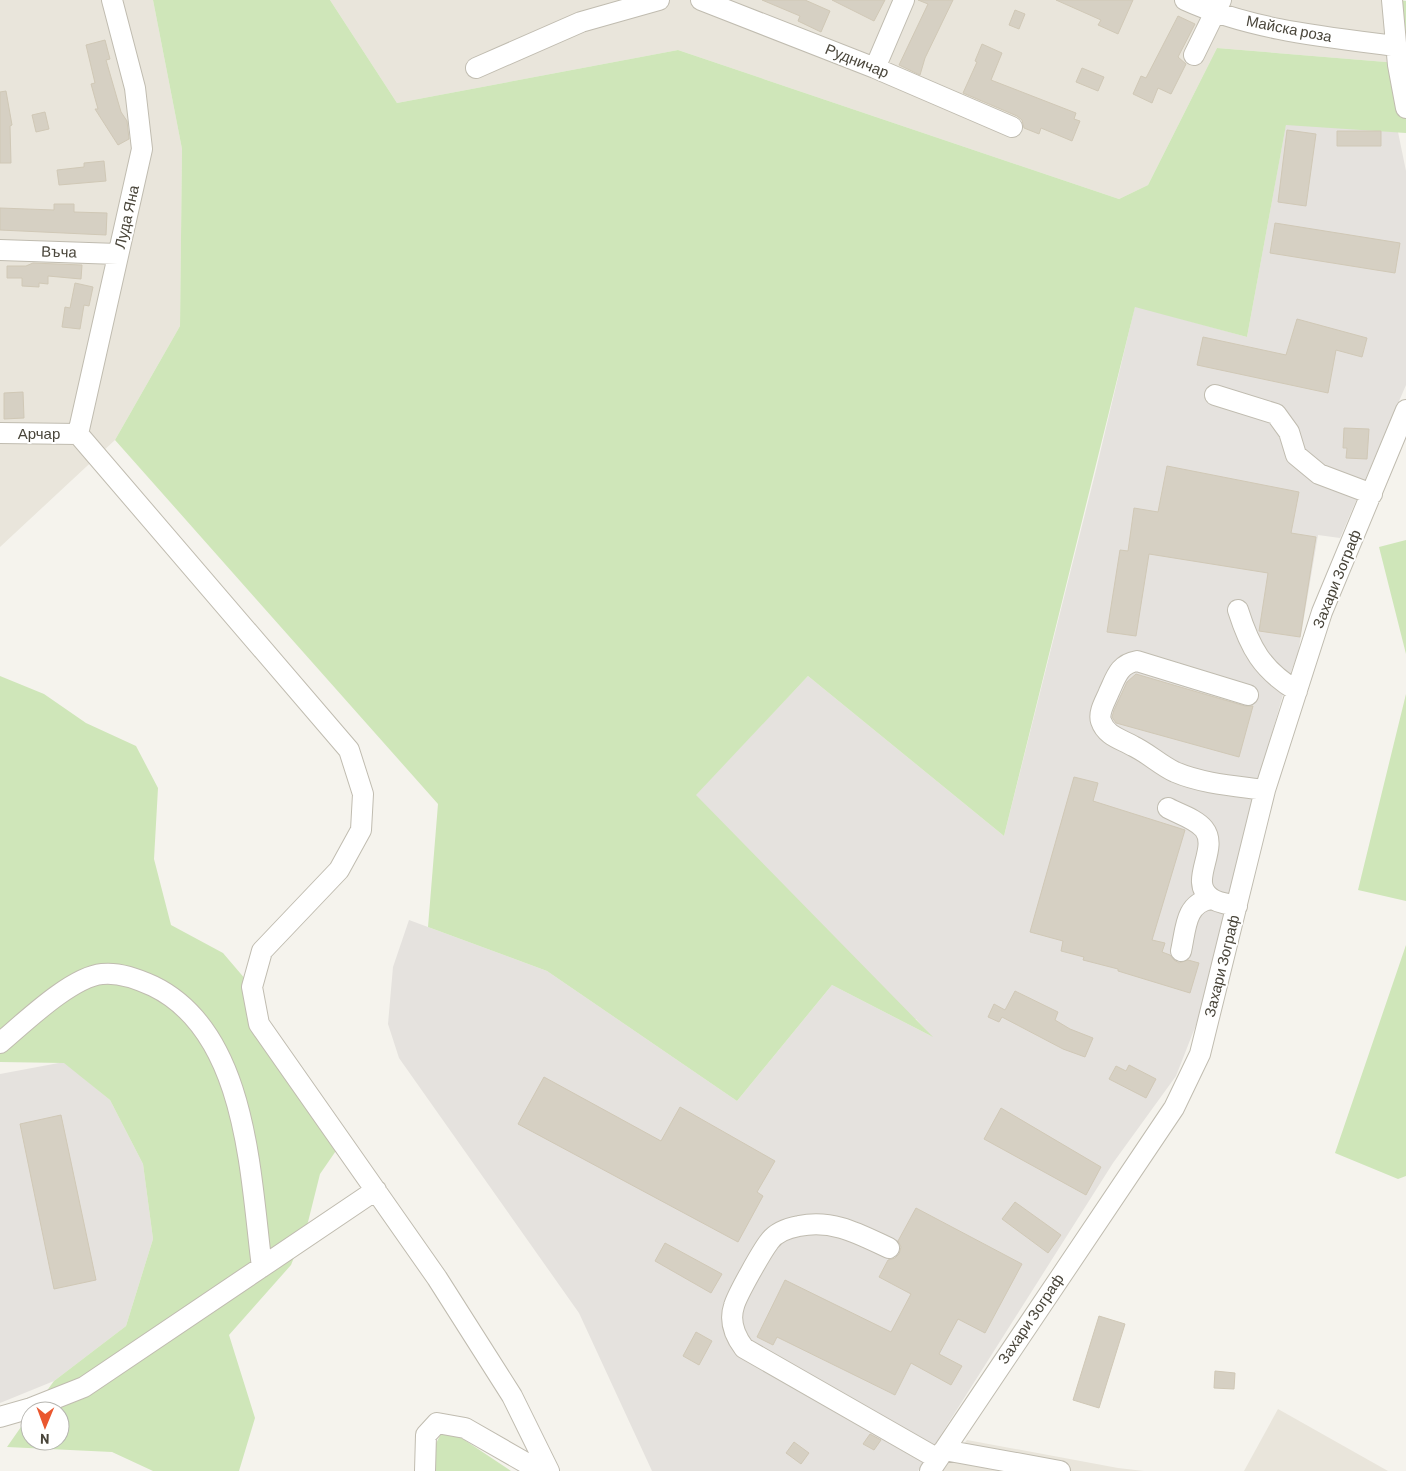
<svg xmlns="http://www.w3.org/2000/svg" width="1406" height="1471" font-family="Barlow,sans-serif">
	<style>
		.residential { fill: #e9e5db }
		.industrial { fill: #e5e2de }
		.green { fill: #cfe6b9 }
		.building { fill: #d6d0c3; stroke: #d0c8b6 }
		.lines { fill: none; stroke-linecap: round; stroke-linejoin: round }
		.minor-casing { stroke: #c0bcb0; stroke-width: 22 }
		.minor { stroke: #fff; stroke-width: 20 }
		.labels { text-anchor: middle; stroke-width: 4; stroke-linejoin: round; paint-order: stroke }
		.street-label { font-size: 15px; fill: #49453a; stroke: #fff }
	</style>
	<rect width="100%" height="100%" fill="#f5f3ed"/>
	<path class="residential" d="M0,0H153L182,149L180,326L115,440L0,547Z
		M330,0H1391L1398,63L1217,48L1148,185L1119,199L678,50L397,103Z
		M1278,1409L1388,1471H1244Z
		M967,1440L1118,1468L1144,1471H941Z"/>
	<path class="industrial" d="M1286,124L1398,132L1406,171V385L1340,538L1318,535L1298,653L1284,691L1247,821L1203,1007L1176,1076L1113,1163L918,1471H652L579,1313L399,1058L388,1024L393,967L409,920L547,971L737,1101L832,985L931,1036L916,1019L913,1020L695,795L808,676L1004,836L1096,470L1135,306L1247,337Z
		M64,1062L110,1100L143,1164L153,1239L126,1326L54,1381L0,1403V1074Z"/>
	<path class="green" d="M153,0H330L397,103L678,50L1119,199L1148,185L1217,48L1398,63L1399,0L1406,1V133L1286,125L1247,337L1135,307L1004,836L808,676L696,795L933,1037L832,985L737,1101L547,971L428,927L438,804L115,440L180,326L182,149Z
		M1406,540V654L1379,547Z
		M0,676L44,694L86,723L136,746L158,788L154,859L171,925L223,953L252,987L259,1024L342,1142L320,1174L308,1222L291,1265L229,1335L255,1418L239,1471H153L112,1452L7,1447L30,1414V1441H60V1411H32L54,1381L126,1326L153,1239L143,1164L110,1100L64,1063L0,1062Z
		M1406,694V901L1358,890Z
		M1406,945V1176L1398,1179L1335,1153Z
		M442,1432L457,1435L511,1471H432V1451Z"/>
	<path class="building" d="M762,0H805L830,11L821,32L798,21L800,16Z
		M832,0H885L874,21Z
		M918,0H953L925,58L920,75L899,65L928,4Z
		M1056,0H1133L1118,34L1098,25L1101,20Z
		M1015,10L1025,14L1019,29L1009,25Z
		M1178,16L1195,24L1178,57L1186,64L1171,94L1158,88L1152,103L1133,94L1141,76L1146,78Z
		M105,40L110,59L106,60L121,112L127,121L129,139L118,145L95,109H98L91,84L95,83L86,45Z
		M982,44L1002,53L991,80L1076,113L1074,119L1080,121L1072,141L1041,128L1039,134L1024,128L1022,120L1017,116L963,93L977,62L975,61Z
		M1082,68L1104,77L1098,91L1076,82Z
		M6,91L12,125L10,126L11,163H0V92Z
		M45,112L49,129L36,132L32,115Z
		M1287,130L1316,134L1306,206L1278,202Z
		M1337,131H1381V146H1337Z
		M104,161L106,181L59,185L57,170L84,167V163Z
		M54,204H74V212L107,213L106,235L0,230V208L54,210Z
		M1275,223L1400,243L1395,273L1270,253Z
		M33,263L82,265L81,279L48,276V284L39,283V287L22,286V278H7V266H26Z
		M75,283L93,287L89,306L84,305L80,329L62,327L65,307L70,308Z
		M1297,319L1367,338L1362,357L1336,350L1328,393L1197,365L1203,337L1286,355Z
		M23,392L24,418L4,419V393Z
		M1344,428L1369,429L1367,459L1346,458L1347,448H1343Z
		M1167,466L1299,492L1291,533L1316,537L1300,637L1259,631L1268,573L1149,554L1136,636L1107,632L1120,550L1128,551L1134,508L1158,512Z
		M1136,674L1245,706H1253L1239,757L1116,723L1112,717L1114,710L1127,682Z
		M1074,777L1098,783L1093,801L1185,830L1152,940L1165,943L1162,952L1170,955L1174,960L1179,963L1188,960L1199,963L1190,993L1118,971V969L1083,960L1084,957L1061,951L1063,941L1030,932Z
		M1015,991L1058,1012L1055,1020L1070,1029L1093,1038L1085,1057L1063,1049L1002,1017L999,1022L988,1017L994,1004L1005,1010Z
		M1129,1065L1156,1079L1146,1098L1109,1079L1116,1066L1126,1071Z
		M544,1077L661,1141L680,1107L775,1161L757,1192L763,1196L738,1242L518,1124Z
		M1001,1108L1101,1167L1086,1195L984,1139Z
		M61,1115L96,1280L54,1289L20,1124Z
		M1015,1202L1061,1235L1048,1253L1002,1219Z
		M916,1208L1022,1264L985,1333L958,1319L939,1354L962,1366L951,1385L911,1363L895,1395L777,1337L773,1345L757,1337L785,1280L891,1332L911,1294L879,1277L888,1260L895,1258L899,1254L901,1247L898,1241Z
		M665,1243L722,1274L711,1293L655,1261Z
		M1099,1316L1125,1324L1099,1408L1073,1400Z
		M696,1332L712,1341L699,1365L683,1356Z
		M1215,1371L1235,1373L1234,1389L1214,1388Z
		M870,1434L881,1440L874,1450L863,1444Z
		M794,1442L809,1453L801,1464L786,1453Z"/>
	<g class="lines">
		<g class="minor-casing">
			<path id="minor" d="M701,0L875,68L1012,127
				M1185,0C1251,30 1325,37 1396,46
				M1392,0L1398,65L1406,108
				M1194,55L1221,0
				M476,68L581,22L659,0
				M875,68L904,0
				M0,250L118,254
				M1215,395L1276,414L1289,432L1296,455L1319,474L1372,494
				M0,433L78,434
				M78,434L349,750L363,794L361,830L339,870L262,951L252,987L259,1024L437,1278L512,1396L549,1471
				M78,434L142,149L135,88L112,0
				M1238,610C1250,648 1262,670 1297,691
				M1248,695L1137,661C1119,664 1116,677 1109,692C1106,700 1098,712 1101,721C1106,736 1121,739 1133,746C1148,753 1160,765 1175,772C1203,784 1236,786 1265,790
				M1168,808C1179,814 1196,819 1204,829C1220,849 1187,882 1211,898C1217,903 1229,904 1237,906
				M1181,951C1186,929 1185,903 1211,899
				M0,1043C24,1023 71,977 102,974C119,972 138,979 153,986C248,1032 250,1176 262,1267
				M889,1248C859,1234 833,1219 799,1226C788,1228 775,1233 769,1242C762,1251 737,1295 734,1306C729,1321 735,1336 744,1348L938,1459
				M0,1417L31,1408L84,1387L376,1190
				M944,1450L1060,1471
				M425,1471L426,1435L437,1423L465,1428L540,1471
				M930,1471L1174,1108L1200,1054L1265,790L1322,612L1406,410"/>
		</g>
		<use href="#minor" class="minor"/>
	</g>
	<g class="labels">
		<g class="street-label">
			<text transform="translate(1289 29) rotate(11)" y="5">Майска роза</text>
			<text transform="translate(857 61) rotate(22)" y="5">Рудничар</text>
			<text transform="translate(127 217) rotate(-77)" y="5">Луда Яна</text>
			<text transform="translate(59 252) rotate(2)" y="5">Въча</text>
			<text x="39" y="439">Арчар</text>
			<text transform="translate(1337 579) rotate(-68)" y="5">Захари Зограф</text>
			<text transform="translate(1222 966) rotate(-76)" y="5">Захари Зограф</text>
			<text transform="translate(1031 1319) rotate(-56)" y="5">Захари Зограф</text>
		</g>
	</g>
	<g transform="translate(45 1426) rotate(181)"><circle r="24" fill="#ffffff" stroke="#b6b5b0"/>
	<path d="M0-4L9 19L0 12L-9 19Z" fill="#ea572f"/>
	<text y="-8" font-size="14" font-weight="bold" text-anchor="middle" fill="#49453a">N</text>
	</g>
</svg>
